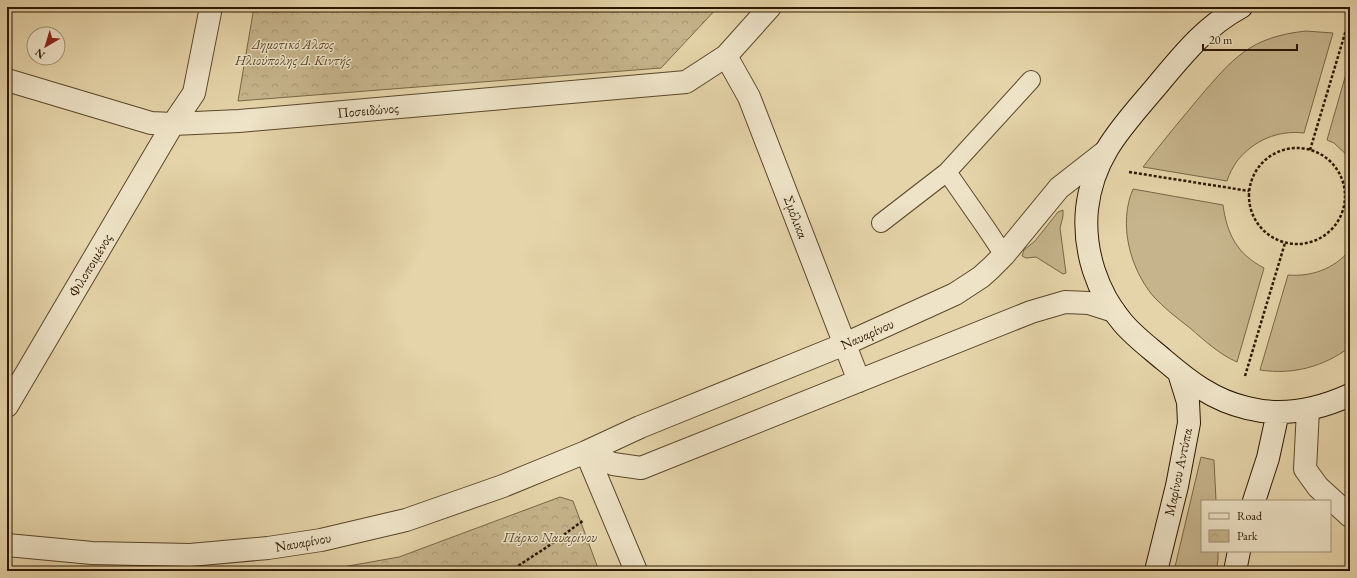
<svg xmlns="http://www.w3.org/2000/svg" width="1357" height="578" font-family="'EB Garamond',serif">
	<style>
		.grass { fill: #c6b48c; stroke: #796646 }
		.park { fill: url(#park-crowns); stroke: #796646 }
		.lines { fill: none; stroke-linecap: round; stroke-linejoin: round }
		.lane-casing { stroke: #5a472a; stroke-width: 20 }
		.street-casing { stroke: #5a472a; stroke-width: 24 }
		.secondary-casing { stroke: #2c1800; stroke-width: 24 }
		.path { stroke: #2c1800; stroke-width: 2.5; stroke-dasharray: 3 2; stroke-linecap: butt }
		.lane { stroke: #eee3c7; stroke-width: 18 }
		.street { stroke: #eee3c7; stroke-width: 22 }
		.secondary { stroke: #eee3c7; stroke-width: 22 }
		.labels { text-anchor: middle; stroke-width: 3; stroke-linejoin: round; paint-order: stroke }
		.park-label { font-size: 14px; font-style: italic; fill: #5a472a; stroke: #eee3c7 }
		.street-label { font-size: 14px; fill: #2c1800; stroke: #eee3c7 }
	</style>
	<defs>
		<pattern id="park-crowns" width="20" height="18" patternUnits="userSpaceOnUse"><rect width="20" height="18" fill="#c6b48c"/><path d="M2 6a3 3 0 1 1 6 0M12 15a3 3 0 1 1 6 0" fill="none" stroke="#aa9a77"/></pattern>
	</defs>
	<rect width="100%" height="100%" fill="#e5d4a9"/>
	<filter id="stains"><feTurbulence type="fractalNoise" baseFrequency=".005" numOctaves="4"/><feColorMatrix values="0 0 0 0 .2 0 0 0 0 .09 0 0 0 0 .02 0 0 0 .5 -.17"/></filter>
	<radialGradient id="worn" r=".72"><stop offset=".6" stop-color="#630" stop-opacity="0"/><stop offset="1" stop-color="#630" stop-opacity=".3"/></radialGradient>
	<path class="grass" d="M1306,31L1333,33L1304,133C1278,130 1254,140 1237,161C1233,167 1229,174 1227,181L1143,167L1153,154C1168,135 1183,117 1198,99C1233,58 1250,37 1306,31Z
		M1350,60V158L1334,143L1327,140Z
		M1133,189L1223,205C1227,234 1237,254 1264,268L1237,362C1219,354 1205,341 1190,328C1177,318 1164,308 1153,296C1130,268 1118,224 1133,189Z
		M1063,210V216L1060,228L1066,273L1063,274L1036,257L1026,258L1022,256L1024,250L1035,241L1058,212Z
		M1350,250V347C1323,367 1293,375 1260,370L1288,275C1311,277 1334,269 1350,250Z
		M1201,457L1214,460L1216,501H1202V551H1218V560L1216,571H1174Z"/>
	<path class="park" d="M254,7H718L661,68L238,101Z
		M560,497L573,501L599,571H320L399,557Z"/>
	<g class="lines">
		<g class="lane-casing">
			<path id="lane" d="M947,172L1031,80
				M881,223L947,172L986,228L1004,255"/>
		</g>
		<g class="street-casing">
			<path id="street" d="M726,56L749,97L859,381
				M7,80L151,123L173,124L239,121L686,82L726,56L770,7
				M7,406L173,124L194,93L211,7
				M1308,410L1305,469L1318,487L1350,516
				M586,452L613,464L641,468L1031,312L1065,302L1089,303L1114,311
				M586,452L636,571
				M7,545L92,553L190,555L268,548L321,540L406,520L503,486L586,452L640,427L845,344L955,294L981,277L991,268L1004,255L1059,188L1105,152"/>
		</g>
		<g class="secondary-casing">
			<path id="secondary" d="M1241,7C1204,27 1182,56 1155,88C1122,127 1093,156 1087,209C1083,250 1097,293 1123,323C1135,337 1150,348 1164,360C1190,382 1213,400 1247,408C1282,417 1317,410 1350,395
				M1254,501L1268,458L1278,412
				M1156,571L1177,486L1189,423L1188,402L1179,373
				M1235,571L1239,551"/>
		</g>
		<path class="path" d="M1249 196a48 48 0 1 1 96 0a48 48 0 1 1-96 0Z
			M1310,150L1346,30
			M1129,172L1249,191
			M1344,206L1350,208
			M1245,376L1285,243
			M510,571L547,547L584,520"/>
		<use href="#lane" class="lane"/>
		<use href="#street" class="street"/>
		<use href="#secondary" class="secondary"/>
	</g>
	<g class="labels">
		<g class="park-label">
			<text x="293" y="49">Δημοτικό Άλσος<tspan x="293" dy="16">Ηλιούπολης Δ. Κιντής</tspan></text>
			<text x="550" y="542">Πάρκο Ναυαρίνου</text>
		</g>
		<g class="street-label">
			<text transform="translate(368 110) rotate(-5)" y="5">Ποσειδώνος</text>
			<text transform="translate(796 217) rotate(69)" y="5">Σμόλικα</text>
			<text transform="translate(90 265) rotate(-59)" y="5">Φιλοποιμένος</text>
			<text transform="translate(867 334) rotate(-24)" y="5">Ναυαρίνου</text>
			<text transform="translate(1178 472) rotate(-78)" y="5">Μαρίνου Αντύπα</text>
			<text transform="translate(303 542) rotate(-10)" y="5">Ναυαρίνου</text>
		</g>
	</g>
	<rect width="1357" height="578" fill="none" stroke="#e5d4a9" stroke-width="24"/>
	<rect x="8" y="8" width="1341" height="562" fill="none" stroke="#2c1800" stroke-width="2"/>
	<rect x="12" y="12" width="1333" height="554" fill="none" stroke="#2c1800"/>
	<rect x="1201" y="500" width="130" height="52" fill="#eee3c7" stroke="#a09277"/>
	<rect x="1209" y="513" width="20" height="6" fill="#eee3c7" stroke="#a09277"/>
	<text x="1237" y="520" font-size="12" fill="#2c1800">Road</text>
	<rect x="1209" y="530" width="20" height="12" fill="url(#park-crowns)" stroke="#a09277"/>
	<text x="1237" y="540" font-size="12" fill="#2c1800">Park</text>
	<g transform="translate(46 46) rotate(218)"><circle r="19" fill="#eee3c7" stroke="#a09277"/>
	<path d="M0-3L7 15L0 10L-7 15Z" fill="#8f2418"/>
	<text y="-6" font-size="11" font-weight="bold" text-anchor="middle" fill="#2c1800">N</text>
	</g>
	<path d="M1203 44v6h94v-6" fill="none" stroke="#2c1800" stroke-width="2"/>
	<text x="1209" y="44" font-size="12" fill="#2c1800" stroke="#eee3c7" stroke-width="3" paint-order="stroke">20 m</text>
	<rect width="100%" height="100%" filter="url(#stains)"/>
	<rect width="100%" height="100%" fill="url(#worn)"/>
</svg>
